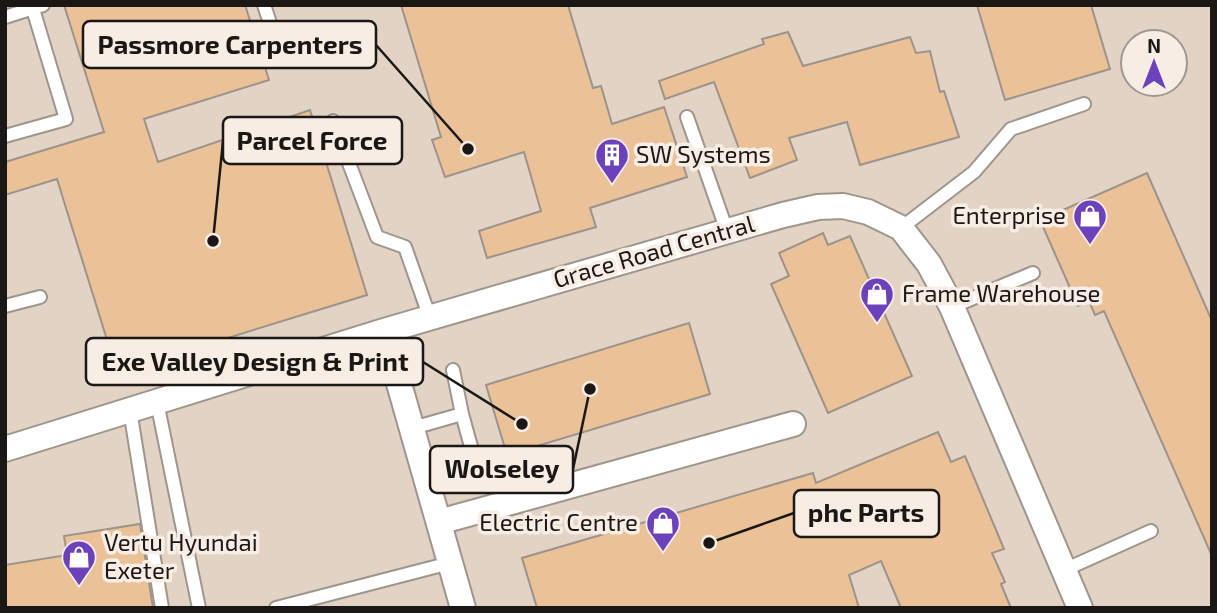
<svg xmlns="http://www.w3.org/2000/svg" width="1217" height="613" font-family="'Exo 2',sans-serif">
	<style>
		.built { fill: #e2d3c4; fill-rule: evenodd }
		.building { fill: #ebc197; stroke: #9c938a; stroke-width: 2 }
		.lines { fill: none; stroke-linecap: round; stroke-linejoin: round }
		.service-casing { stroke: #9e958c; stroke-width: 16 }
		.minor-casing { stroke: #9e958c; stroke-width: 28 }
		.service { stroke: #fff; stroke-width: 12 }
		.minor { stroke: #fff; stroke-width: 24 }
		.labels { text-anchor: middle; stroke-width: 7; stroke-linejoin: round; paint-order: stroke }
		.poi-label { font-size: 24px; fill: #1a1714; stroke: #f7ede4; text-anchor: start }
		.street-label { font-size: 24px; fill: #1a1714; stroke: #f7ede4 }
		.leader { fill: none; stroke: #1a1714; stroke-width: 2.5 }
		.callout-dot { fill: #1a1714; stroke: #f7ede4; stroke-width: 2.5 }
		.callout { fill: #f7ede4; stroke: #1a1714; stroke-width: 2.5 }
		.callout-label { font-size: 26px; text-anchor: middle; font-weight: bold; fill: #1a1714 }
	</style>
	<rect width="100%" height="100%" fill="#eae0d6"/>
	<path class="built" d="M5,5H1212V608H5ZM1133,42H1175V84H1133Z"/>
	<path class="building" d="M64,5H245L269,80L144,119L158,162L310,110L367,295L117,372L57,179L5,195V162L104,132Z
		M401,5H568L593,88L601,86L612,124L664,107L687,177L590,208L596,227L487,258L479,231L541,211L524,152L445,177L432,140L441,137Z
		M977,5H1091L1110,69L1005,100Z
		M788,32L803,66L910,37L916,53L930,51L940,92L944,91L959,137L860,165L847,122L789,138L797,160L750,178L714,82L665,99L659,81L764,44L762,39Z
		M1147,173L1212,321V556L1104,311L1095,315L1089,301L1078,306L1040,220Z
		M823,233L828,245L850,236L912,376L828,413L771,284L789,276L779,253Z
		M689,323L710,394L507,455L486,385Z
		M938,432L951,462L965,456L1004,549L992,553L1005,582L1001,584L1011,608H901L881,561L849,575L859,608H537L522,558L813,473L816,483Z
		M140,524L153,608H5V565L67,555L64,536Z"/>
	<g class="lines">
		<g class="service-casing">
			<path id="service" d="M264,5L273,32
				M5,17L43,5
				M687,117L727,231
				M333,121L377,237L405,247L430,318
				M5,136L66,119L33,9
				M901,228L974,172L1011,129L1084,104
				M5,306L40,297
				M952,307L1033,273
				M157,402L199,608
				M130,410L162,608
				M462,414L475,461
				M413,428L462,414L453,370
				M1064,570L1151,531
				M276,608L450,563"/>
		</g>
		<g class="minor-casing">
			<path id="minor" d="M384,331L463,608
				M5,449L384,331L783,215L818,207L843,206L868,212L901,228L929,264L952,307L1080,608
				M439,522L793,424"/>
		</g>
		<use href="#service" class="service"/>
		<use href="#minor" class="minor"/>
	</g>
	<defs>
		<g id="building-pin" transform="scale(1.75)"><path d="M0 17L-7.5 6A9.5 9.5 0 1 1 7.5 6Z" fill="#6b42bb" stroke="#f7ede4"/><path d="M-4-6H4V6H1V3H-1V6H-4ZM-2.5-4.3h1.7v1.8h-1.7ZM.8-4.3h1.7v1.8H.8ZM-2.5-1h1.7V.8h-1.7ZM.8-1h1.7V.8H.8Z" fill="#fff"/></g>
		<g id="shop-pin" transform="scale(1.75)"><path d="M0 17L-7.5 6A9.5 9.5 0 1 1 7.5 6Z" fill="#6b42bb" stroke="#f7ede4"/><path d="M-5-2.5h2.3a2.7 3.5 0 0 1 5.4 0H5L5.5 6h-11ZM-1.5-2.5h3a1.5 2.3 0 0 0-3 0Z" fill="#fff"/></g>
	</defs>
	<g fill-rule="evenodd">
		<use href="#building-pin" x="612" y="155"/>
		<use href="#shop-pin" x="1090" y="216"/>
		<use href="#shop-pin" x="877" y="294"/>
		<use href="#shop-pin" x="663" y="523"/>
		<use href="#shop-pin" x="79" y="557"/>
	</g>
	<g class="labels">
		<g class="poi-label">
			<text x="636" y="163">SW Systems</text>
			<text x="1066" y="224" text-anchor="end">Enterprise</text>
			<text x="902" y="302">Frame Warehouse</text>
			<text x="638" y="531" text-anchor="end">Electric Centre</text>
			<text x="104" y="551">Vertu Hyundai<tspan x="104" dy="28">Exeter</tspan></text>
		</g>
		<g class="street-label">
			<text transform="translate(654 252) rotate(-16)" y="8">Grace Road Central</text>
		</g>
	</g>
	<path class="leader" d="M468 149L376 45M213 241L223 141M522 424L423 362M590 389L573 469M709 543L794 513"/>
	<g class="callout-dot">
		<circle cx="468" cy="149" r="7"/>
		<circle cx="213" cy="241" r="7"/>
		<circle cx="522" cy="424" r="7"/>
		<circle cx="590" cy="389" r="7"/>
		<circle cx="709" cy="543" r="7"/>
	</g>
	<g class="callout">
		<rect x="83" y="21" width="293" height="47" rx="7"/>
		<rect x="223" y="117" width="179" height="47" rx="7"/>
		<rect x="86" y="338" width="337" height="47" rx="7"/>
		<rect x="430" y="446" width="143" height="47" rx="7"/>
		<rect x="794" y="490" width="145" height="47" rx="7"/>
	</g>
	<g class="callout-label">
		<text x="230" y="54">Passmore Carpenters</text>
		<text x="312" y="150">Parcel Force</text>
		<text x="255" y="371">Exe Valley Design &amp; Print</text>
		<text x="502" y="478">Wolseley</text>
		<text x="866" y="522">phc Parts</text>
	</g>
	<rect width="1217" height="613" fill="none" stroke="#1a1714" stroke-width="14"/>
	<g transform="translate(1154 63)"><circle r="33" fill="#f7ede4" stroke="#9f9791" stroke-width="2"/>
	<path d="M0-5L12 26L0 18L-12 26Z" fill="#6b42bb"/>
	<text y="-10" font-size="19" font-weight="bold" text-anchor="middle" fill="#1a1714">N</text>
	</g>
</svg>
